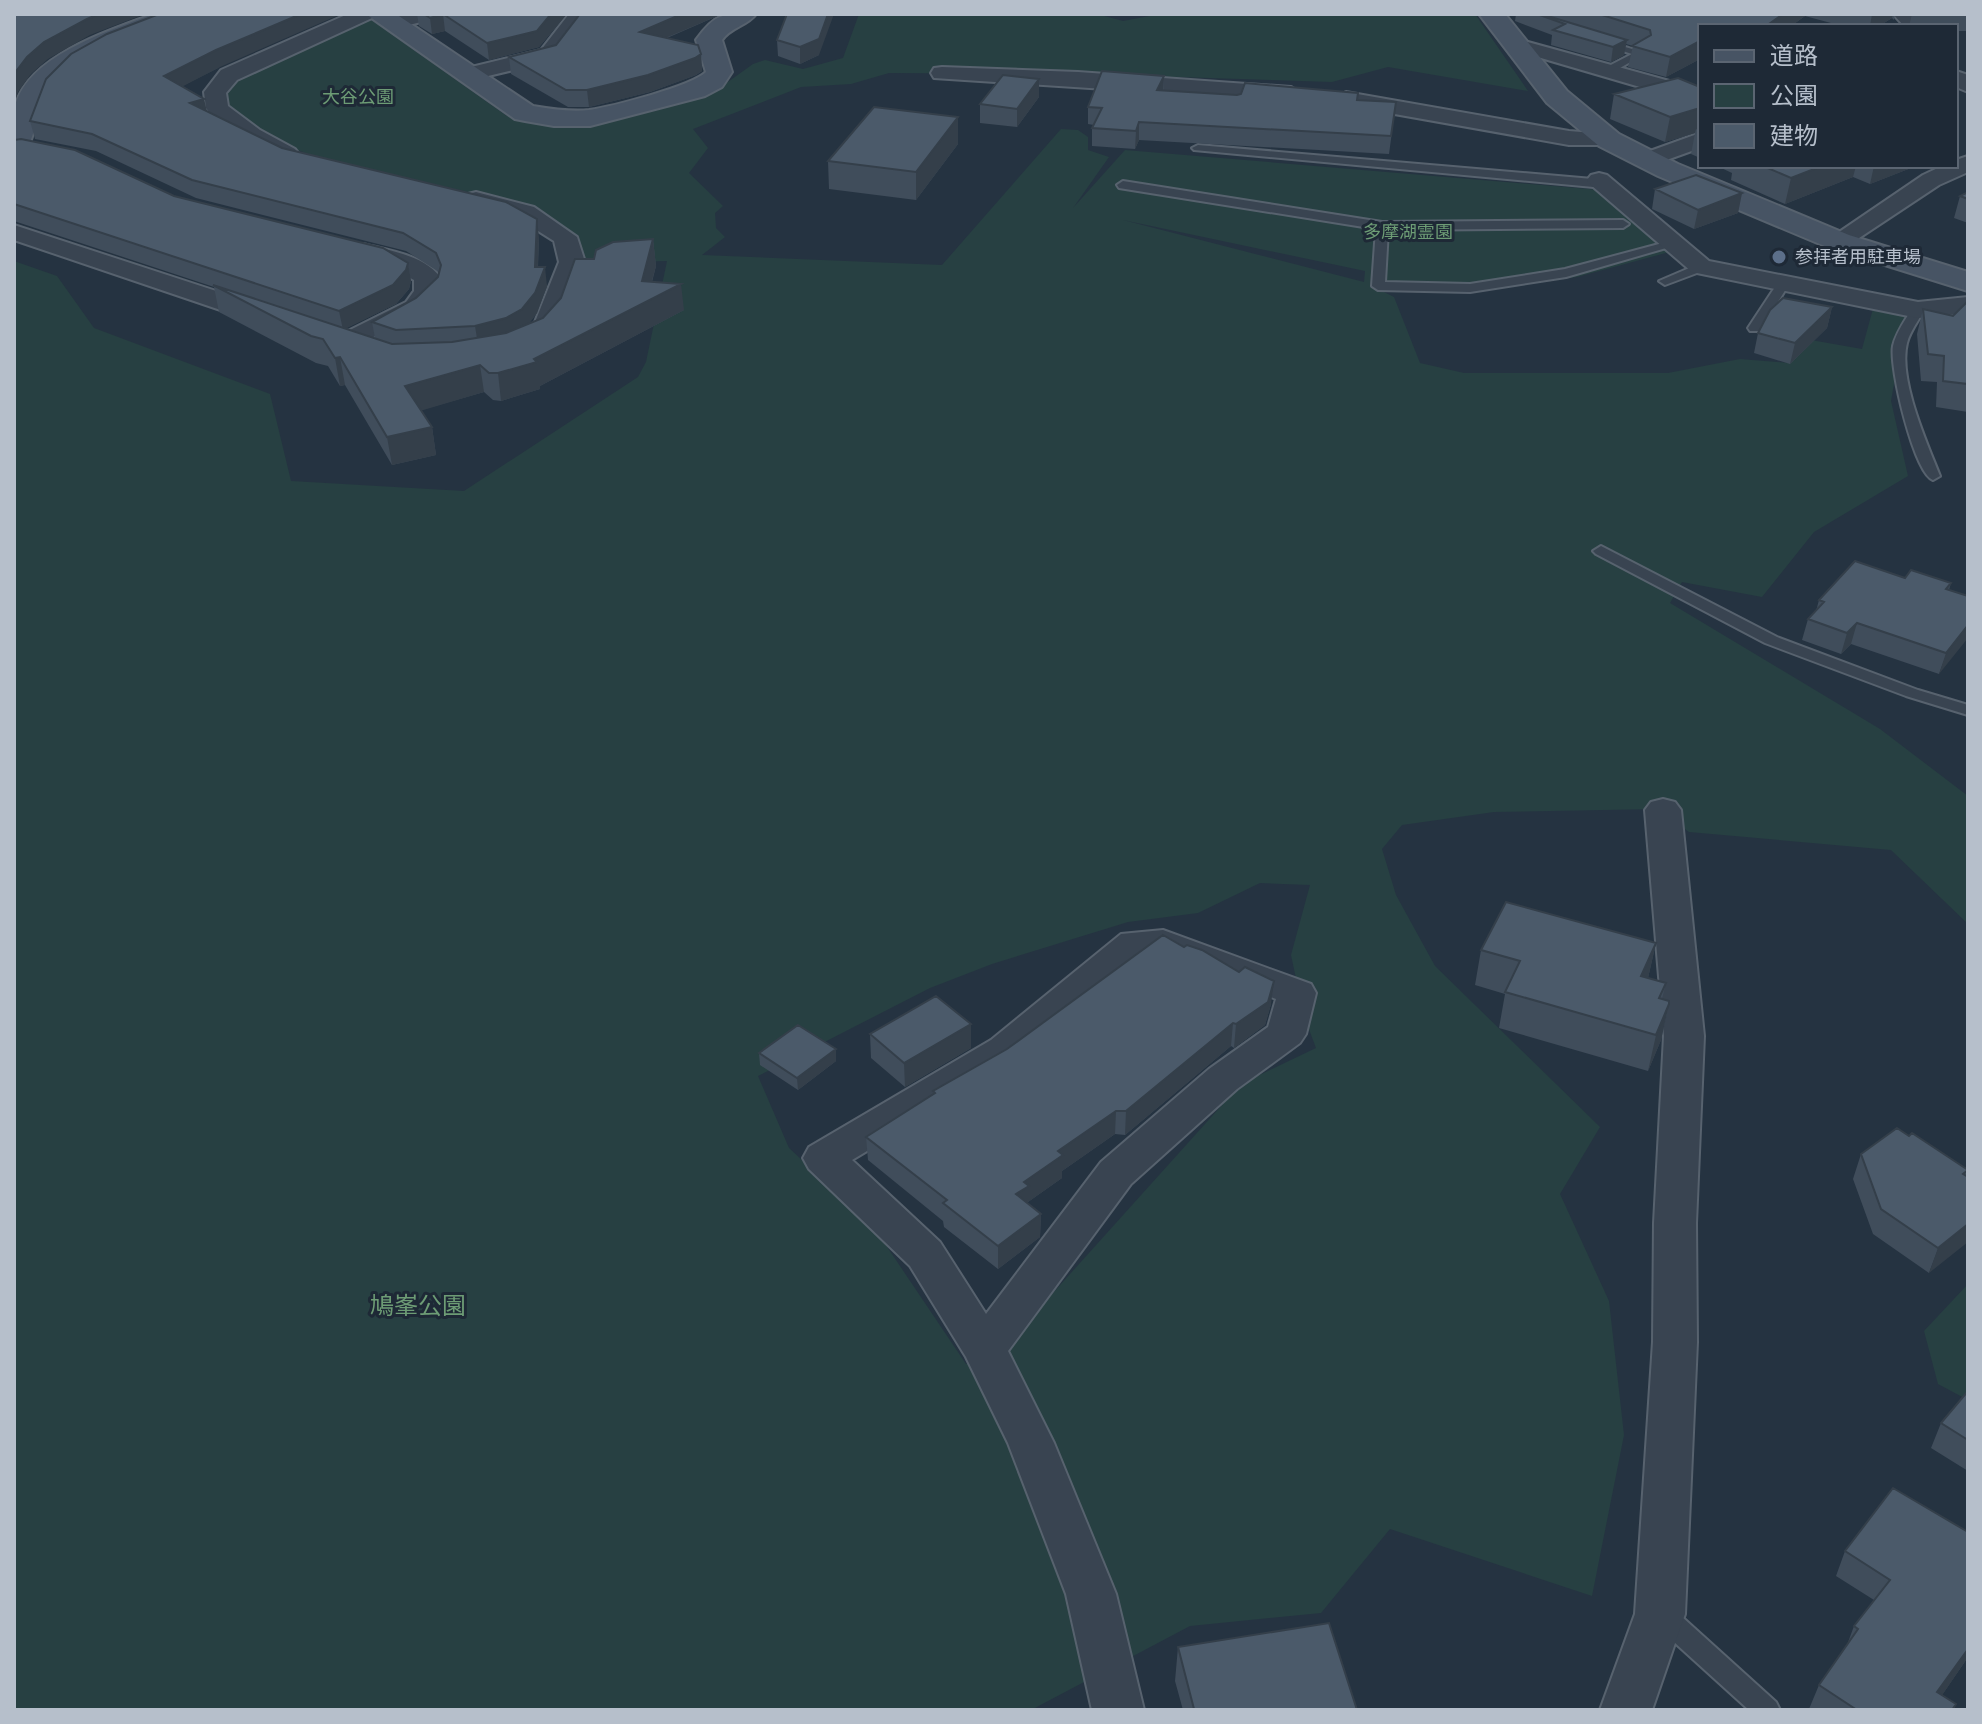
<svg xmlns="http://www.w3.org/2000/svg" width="1982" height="1724" font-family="Poppins,'Noto Sans JP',sans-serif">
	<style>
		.green { fill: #274042; fill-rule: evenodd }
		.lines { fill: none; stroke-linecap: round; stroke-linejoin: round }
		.lane-casing { stroke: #57626e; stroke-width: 4 }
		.street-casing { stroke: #57626e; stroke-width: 4 }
		.secondary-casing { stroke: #57626e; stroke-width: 4 }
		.lane { fill: #394451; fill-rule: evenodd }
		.street { fill: #394451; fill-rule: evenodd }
		.secondary { fill: #475464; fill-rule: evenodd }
		.wall { fill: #404d5b }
		.shaded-wall { fill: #343f4a }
		.building { fill: #4b5a6a; stroke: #343f4a; stroke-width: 2 }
		.service-dot { fill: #5c6f8a; stroke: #1e2936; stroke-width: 3 }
		.labels { text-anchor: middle; stroke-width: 6; stroke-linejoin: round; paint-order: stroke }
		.far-park-label { font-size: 18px; fill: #6d9c75; stroke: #1e2936 }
		.far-poi-label { font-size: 18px; fill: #b6bfcb; stroke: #1e2936; text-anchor: start }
		.near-park-label { font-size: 24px; fill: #6d9c75; stroke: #1e2936 }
	</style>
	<rect width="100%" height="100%" fill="#253341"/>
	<path class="green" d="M859,14H1097L1123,21L1160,14H1475L1528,91L1388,67L1332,82L1082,74L889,73L851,84L801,87L693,129L708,148L689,173L723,206L715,213L716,228L725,237L702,255L942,265L1061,129L1078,130L1088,137V150L1109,157L1073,208L1125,150L1601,190L1673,251L1577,277L1475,290H1380L1394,297L1420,363L1464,373H1668L1740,359L1790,363L1811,340L1862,349L1874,305L1906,315L1891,401L1908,476L1814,532L1762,597L1682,582L1670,603L1880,729L1968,796V924L1891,850L1689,832L1656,809L1494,812L1402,825L1382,849L1396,895L1435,966L1600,1127L1560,1194L1609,1301L1624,1435L1592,1596L1390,1529L1321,1613L1190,1626L1031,1710H14V261L57,276L94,328L270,394L291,481L464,491L638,377L646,362L667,261L578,263C571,224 564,226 531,207L311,155C281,145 237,126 223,96L239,75L360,20L370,19L507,116L557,125L605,122L707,97L753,64L765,60L803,69L843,58ZM1123,220L1365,271L1364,282ZM1260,883L1310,885L1291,955L1304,1016L1316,1048L1241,1084L999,1353L966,1364L873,1226L789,1148L758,1076L930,988L992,964L1128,922L1198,913Z
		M1968,1284V1400L1938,1384L1924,1331Z"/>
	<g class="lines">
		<g class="lane-casing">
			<path id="lane" d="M1601,40L1646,53L1613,72H1605V68L1632,54L1601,44Z
				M1198,145L1604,180L1610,184L1604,188L1194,150L1192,148Z
				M1123,181L1382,222L1623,220L1629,224L1623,228L1388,230L1385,282L1470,284L1565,269L1674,240L1680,244L1566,277L1470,292L1378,290L1372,286L1376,229L1119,188L1117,185Z
				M1701,263L1705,264V270L1665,285L1659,281Z
				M1779,281L1789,284L1760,331H1750L1748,328Z
				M1918,306L1924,310C1919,320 1910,331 1907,343C1898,379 1927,443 1940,476L1933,480C1914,473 1889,367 1893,346C1896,332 1906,319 1913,307Z
				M1601,546L1777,637L1918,690L1968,705V715L1906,696L1765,643L1596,554L1593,551Z
				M1662,1604L1671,1607L1776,1702L1780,1710H1749L1653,1623L1650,1615L1653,1607Z"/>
		</g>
		<g class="street-casing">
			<path id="street" d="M348,14H375L372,18L237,80L226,93L228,106L260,130L295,149L299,154L295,159C273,164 219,126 206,108L204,92L221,70Z
				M405,14H440L437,18L393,29L383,23L386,19Z
				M569,14H590L556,60L467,81L456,75L459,70L541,50Z
				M1893,14H1915L1926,26H1904Z
				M1517,39L1673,82L1700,96V111L1657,92L1510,49L1506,45Z
				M942,67L1078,72L1291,87L1302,94L1291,101L934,78L931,73L934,68Z
				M1956,71L1968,75V92L1956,87Z
				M1346,92L1569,131L1617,135L1620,140L1617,145H1569L1338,104L1335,99Z
				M1700,133V148L1647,167L1639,165L1635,160L1639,155Z
				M1968,156V172L1939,185L1847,246H1829L1826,241L1923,175L1942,166H1956V160Z
				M1599,173L1607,175L1709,261L1918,302L1968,297V313L1918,318L1692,272L1591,185L1587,180L1591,175Z
				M476,192L534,207L577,237L585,262L560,326L540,344H522L518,338L535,322L559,262L554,241L516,217L468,204L464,199L468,194Z
				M14,225L271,309L275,315L271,321H253L14,240Z
				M363,244C387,250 424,255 440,277V292L424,312L345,351L336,349L332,343L336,337L406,302L414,291V280L388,266L354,256L351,251L354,246Z
				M1663,799L1675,802L1681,810L1704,1036L1696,1223L1697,1342L1685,1614L1652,1710H1600L1635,1614L1653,1342L1654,1223L1664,1036L1645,810L1651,802Z
				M1163,930L1311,984L1316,993L1306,1034L1300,1043L1237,1089L1131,1184L1008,1351L1054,1443L1116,1594L1144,1710H1092L1066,1594L1008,1443L966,1357L910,1266L809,1169L803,1158L809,1147L991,1040L1121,934ZM1159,954L1276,999L1268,1027L1209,1069L1101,1162L986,1314L940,1242L852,1160L1019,1060L1143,955Z"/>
		</g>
		<g class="secondary-casing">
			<path id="secondary" d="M153,14H188L184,19C143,36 71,55 48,95C38,111 35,131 28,148L24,154L14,156C14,142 12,126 14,112C22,57 109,31 153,14Z
				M366,14H396L533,106C551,109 570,112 589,110C611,107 692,86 706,72L696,40C716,12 723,14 756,14C747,26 731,27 722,40L732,72L722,87L705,96L590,126H554L525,121L515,119Z
				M1479,14H1505L1567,91L1619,134L1678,164L1849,235L1968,272V291L1827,247L1658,176L1599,146L1547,103Z"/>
		</g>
		<use href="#lane" class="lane"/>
		<use href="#street" class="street"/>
		<use href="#secondary" class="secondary"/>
	</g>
	<path class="wall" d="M417,14H567L539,47L489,60L445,31L432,34L419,26Z
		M722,14L667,38L701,54L702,71L696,75L650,92L589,107H568L511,74L509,57L556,45Z
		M787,14L819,55L800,64L778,56L777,40Z
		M1516,14H1895L1894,20L1892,18L1879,26H1842L1805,16L1791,26H1700V59L1666,77L1628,67L1633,46L1626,44L1624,55L1611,62L1551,45L1552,35L1515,21Z
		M1912,14H1968V31H1956V26H1909Z
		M220,67L182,86L206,111L282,148L539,238L538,267L547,286L537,313L529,323L543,318L594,259L653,239L656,266L652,282L684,310L540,386V389L501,401L493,400L484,392L421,410L432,427L436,455L392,465L345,385L340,386L328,366L316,363L219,312L214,287L14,221V140L174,196L408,263L411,281L409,289L396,304L346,328L375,338L372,322L416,298L438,277L439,272L406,251L196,198L96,151L35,139L30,121Z
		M1164,76V90L1237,95L1396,102L1389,154L1139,140L1135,149L1092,146V128L1094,125L1088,124V107Z
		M1039,79V97L1017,127L980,123V104Z
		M1700,87V158L1691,154L1695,133L1665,142L1610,119L1614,94Z
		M958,117V144L916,200L829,189L828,161Z
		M1717,166H1916L1870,184L1853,177L1785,204L1731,180L1732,173Z
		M1655,189L1742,193L1738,213L1694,229L1652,209Z
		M1968,192V223L1954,218L1960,196Z
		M1968,301V412L1936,407L1937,382L1921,381L1917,334L1923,309L1953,316Z
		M1832,307L1827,328L1790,364L1754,353L1758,333Z
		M1905,578L1951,583L1949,590L1968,596L1939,674L1851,644L1841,654L1802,640L1808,619L1816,611L1819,600Z
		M1656,943L1648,978L1666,983L1662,999L1669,1004L1661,1040L1648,1071L1499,1028L1505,994L1475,985L1481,950Z
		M1271,1004L1265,1025L1234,1048L1231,1046L1125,1135L1115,1134L1062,1171V1178L1028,1202V1204L1041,1214L1040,1237L998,1269L944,1227L943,1221L868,1160L866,1137L933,1094V1091Z
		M870,1034L971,1048L905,1087L871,1058Z
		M836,1049V1061L798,1090L760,1065L759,1053Z
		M1861,1154L1968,1170L1929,1273L1873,1234L1853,1179Z
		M1968,1391V1471L1931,1448L1941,1423Z
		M1968,1532V1662L1966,1660L1942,1695L1956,1704L1953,1710L1809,1709L1819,1685L1847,1645L1854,1626L1874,1600L1836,1576L1845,1551Z
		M1178,1647L1357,1710H1183L1175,1681Z"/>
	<path class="shaded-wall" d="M99,14H145L90,35L48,59L31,74L18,92L14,105V74L27,57L44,42L87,19Z
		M301,14H341L220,67L168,94L164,76L216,50Z
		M443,14L445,31L432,34L430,18Z
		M551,14H567L539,47L489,60L487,43Z
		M682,14H722L642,48L640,32Z
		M828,14H834L819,55L800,64V47Z
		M1783,14H1805V16L1791,26H1766Z
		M1872,14H1893L1892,18L1879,26H1870Z
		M1627,40L1624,55L1611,62L1613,47Z
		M1700,41V59L1666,77L1670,57Z
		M701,54L702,71L696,75L650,92L589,107L587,90Z
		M1164,76L1163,94L1157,90Z
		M1039,79V97L1017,127V109Z
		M204,99L208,116L190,103Z
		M1700,108V131L1696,129L1695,133L1665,142L1670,117Z
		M958,117V144L916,200V172Z
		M1139,122V140L1135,149L1136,131Z
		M1822,166H1856L1853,177L1785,204L1791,178Z
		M1874,166H1916L1870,184Z
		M1742,193L1738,213L1694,229L1698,210Z
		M537,219L539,238L537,286L535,267Z
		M653,239L656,266L646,302L681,284L684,310L540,386V389L501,401L498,373L534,359L642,281Z
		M408,263L411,281L409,289L396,304L343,330L339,311Z
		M545,267L547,286L537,313L525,329L478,345L475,326Z
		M1832,307L1827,328L1790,364L1795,343Z
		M340,357L345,385L340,386L335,358Z
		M480,365L484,392L410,414L405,386Z
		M432,427L436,455L392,465L387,437Z
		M1857,623L1851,644L1841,654L1847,633Z
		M1968,625V638L1939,674L1946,653Z
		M1656,943L1648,978L1641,976Z
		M1274,981L1271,1004L1265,1025L1234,1048L1236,1024Z
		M1669,1004L1661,1040L1648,1071L1656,1035Z
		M1233,1023L1231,1046L1125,1135L1126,1111Z
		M971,1024V1048L905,1087L904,1063Z
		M836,1049V1061L798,1090L797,1078Z
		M1116,1111L1115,1134L1062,1171V1178L1028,1202V1209L1016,1194L1024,1182L1058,1151Z
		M1041,1214L1040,1237L998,1269V1246Z
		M1968,1224V1242L1929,1273L1938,1248Z
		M1968,1649V1656L1966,1660L1932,1710L1937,1692Z"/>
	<path class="building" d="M14,14H99L87,19L44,42L27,57L14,74Z
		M159,14H301L216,50L164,76L204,99L190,103L282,148L506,202L537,219L535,267H545L535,293L522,309L506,318L475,326L396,330L372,322L416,298L438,277L441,265L436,253L403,233L192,180L92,134L30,121L46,79L71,54L107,34Z
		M424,14H551L537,31L487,43L443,14L430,18Z
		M580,14H682L640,32L698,45L701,54L695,58L648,75L587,90H566L509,57L556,45Z
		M787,14H828L819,39L800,47L777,40Z
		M1537,14H1541L1627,40L1613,47L1553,30L1565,24Z
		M1599,14H1783L1766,26H1743L1731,24L1728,26H1700V41L1670,57L1632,46L1651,35L1650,30Z
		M1102,71L1164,76L1157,90L1237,95L1241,94L1245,83L1358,93L1357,100L1396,102L1391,136L1139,122L1136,131L1092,128L1102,108L1088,107Z
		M1003,75L1039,79L1017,109L980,104Z
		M1678,78L1700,87V108L1670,117L1614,94Z
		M874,107L958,117L916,172L828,161Z
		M21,139L75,150L174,196L383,248L408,263L406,270L393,285L339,311L14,204V140Z
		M1763,166H1822L1791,178Z
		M1696,175L1742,193L1698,210L1655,189Z
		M1968,192V199L1960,196Z
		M653,239L642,281L681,284L534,359L537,362L498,373H489L480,365L405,386L432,427L387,437L340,357L335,358L323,339L311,336L213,285L392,344L452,342L506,333L543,318L561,298L575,259H594L596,250L613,242Z
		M1783,298L1832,307L1795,343L1758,333L1770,310Z
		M1968,301V384L1943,381L1944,356L1928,354L1923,309L1953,316Z
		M1855,561L1905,578L1911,570L1951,583L1946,589L1968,596V625L1946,653L1857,623L1847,633L1808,619L1824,602L1819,600Z
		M1506,902L1656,943L1641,976L1666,983L1659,998L1669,1001V1004L1656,1035L1505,992L1520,961L1481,950Z
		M1163,935L1184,947L1187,945L1202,950L1239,972L1245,967L1274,981L1268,1002L1236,1024L1233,1023L1126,1111H1116L1058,1151L1063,1155L1024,1182L1029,1186L1016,1194L1041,1214L998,1246L943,1203L947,1200L866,1137L935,1093L933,1091L1007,1049Z
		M936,996L971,1024L904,1063L870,1034Z
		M798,1025L836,1049L797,1078L759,1053Z
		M1897,1128L1909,1136L1912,1133L1968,1170L1963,1174L1968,1177V1224L1938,1248L1881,1209L1861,1154Z
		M1968,1391V1440L1941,1423Z
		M1893,1488L1968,1532V1649L1937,1692L1956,1704L1952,1710H1857L1819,1685L1858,1629L1854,1626L1890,1580L1845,1551Z
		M1329,1623L1357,1710H1192L1194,1709L1178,1647Z"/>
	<circle class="service-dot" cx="1779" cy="257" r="8"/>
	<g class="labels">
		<g class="far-park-label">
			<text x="358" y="103">大谷公園</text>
			<text x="1408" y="238">多摩湖霊園</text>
		</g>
		<g class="far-poi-label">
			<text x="1795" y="263">参拝者用駐車場</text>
		</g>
		<g class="near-park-label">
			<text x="418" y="1314">鳩峯公園</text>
		</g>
	</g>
	<rect width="1982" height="1724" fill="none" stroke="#b6bfcb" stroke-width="32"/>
	<rect x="1698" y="24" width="260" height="144" fill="#1e2936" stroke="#5b6572" stroke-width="2"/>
	<rect x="1714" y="50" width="40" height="12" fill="#475464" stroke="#5b6572" stroke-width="2"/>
	<text x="1770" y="64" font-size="24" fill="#b6bfcb">道路</text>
	<rect x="1714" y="84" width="40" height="24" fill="#274042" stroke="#5b6572" stroke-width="2"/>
	<text x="1770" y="104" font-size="24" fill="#b6bfcb">公園</text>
	<rect x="1714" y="124" width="40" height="24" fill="#4b5a6a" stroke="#5b6572" stroke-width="2"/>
	<text x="1770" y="144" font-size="24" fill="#b6bfcb">建物</text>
</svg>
